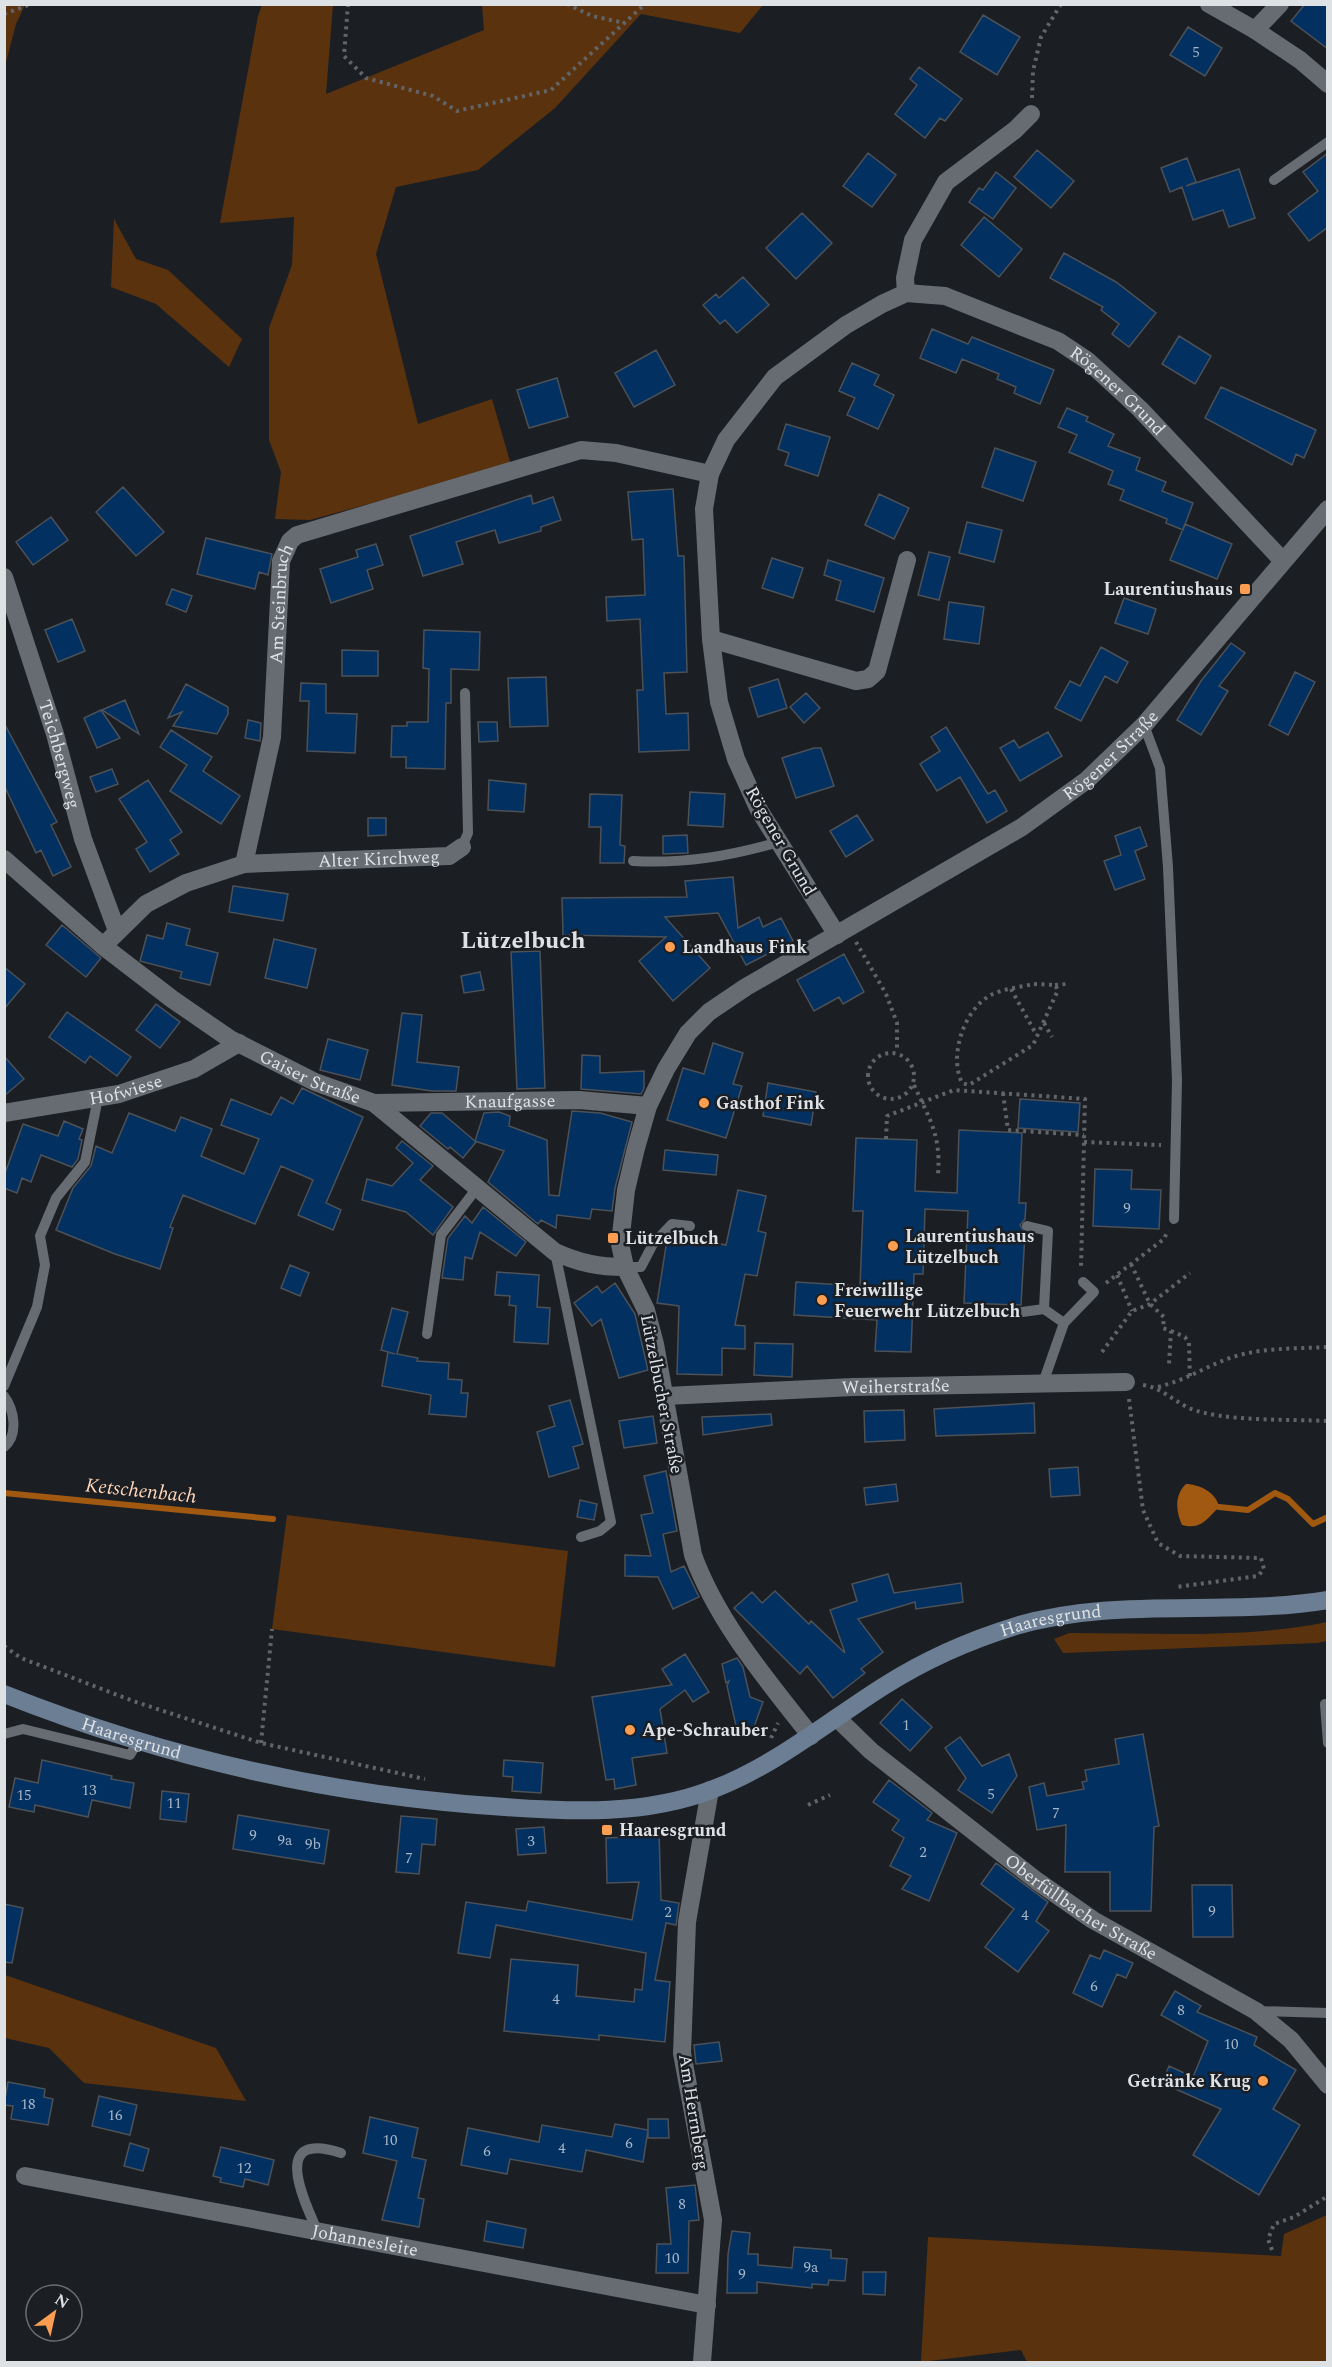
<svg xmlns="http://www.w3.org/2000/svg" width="1332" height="2367" font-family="Spectral,serif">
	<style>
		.green { fill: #5b320e }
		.water { fill: #a15810 }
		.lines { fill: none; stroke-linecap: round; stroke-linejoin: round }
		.stream { stroke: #a15810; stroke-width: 6 }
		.building { fill: #023061; stroke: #4c5157; stroke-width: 1.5 }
		.path { stroke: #616569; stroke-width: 4; stroke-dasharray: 3 4.5; stroke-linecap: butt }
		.lane { stroke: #676c72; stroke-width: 10 }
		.street { stroke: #676c72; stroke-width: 18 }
		.secondary { stroke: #6b7e94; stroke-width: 18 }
		.poi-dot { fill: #fb9e52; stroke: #1b1f24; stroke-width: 2 }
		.labels { text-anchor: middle; stroke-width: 5; stroke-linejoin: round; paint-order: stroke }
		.number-label { font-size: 15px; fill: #a8b6c4 }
		.street-label { font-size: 18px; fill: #dfe2e5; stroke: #1b1f24 }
		.poi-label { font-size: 18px; font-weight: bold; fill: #dfe2e5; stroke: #1b1f24; text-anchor: start }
		.water-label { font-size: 20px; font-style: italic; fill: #ffd5b7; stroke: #1b1f24 }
		.district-label { font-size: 24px; font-weight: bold; fill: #dfe2e5; stroke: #1b1f24 }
	</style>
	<rect width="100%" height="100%" fill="#1b1f24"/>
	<path class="green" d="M5,4L25,5L16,24L5,66Z
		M262,5H333L326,94L484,30L482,5H763L740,33L641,14L555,108L478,170L396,187L376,254L418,424L492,399L511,465L310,520L275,519L281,472L269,440V328L292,265L294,217L220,223L258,16Z
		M114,219L136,259L168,270L242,339L229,367L156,304L111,287Z
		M287,1515L568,1551L555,1667L272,1629Z
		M1327,1622V1641L1317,1643L1063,1653L1054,1639L1069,1633C1152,1633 1246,1639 1327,1622Z
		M5,1975L216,2048L246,2101L84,2083L49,2048L5,2038Z
		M1327,2215V2362H1027L1021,2350L921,2362L928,2237L1281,2256L1284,2234Z"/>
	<path class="water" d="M1186,1484C1199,1484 1217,1493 1219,1507C1207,1519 1201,1530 1182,1525C1176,1512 1174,1495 1186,1484Z"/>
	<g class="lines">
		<path class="stream" d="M4,1493L273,1519
			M1219,1507L1248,1510L1275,1493L1288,1499L1313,1524L1328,1517"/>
	</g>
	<path class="building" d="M1305,4H1328V49L1291,21Z
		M983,15L1020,37L997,75L960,52Z
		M1188,27L1222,48L1205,76L1170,55Z
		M919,67L962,99L945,121L940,118L925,138L895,114L917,85L910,79Z
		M1037,150L1074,181L1051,208L1014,177Z
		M868,153L896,175L872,207L843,186Z
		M1328,153V227L1309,241L1288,214L1318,191L1303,172Z
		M1187,158L1196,182L1186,186L1239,169L1255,218L1229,227L1223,210L1193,220L1182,187L1170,192L1161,168Z
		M996,172L1016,188L993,219L969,202L979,188L983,190Z
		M802,213L832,243L796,279L766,248Z
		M984,217L1022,249L999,277L961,245Z
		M1064,253L1116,282L1156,313L1129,347L1112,334L1119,324L1101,310L1103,307L1050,278Z
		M743,277L769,305L737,333L725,320L720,324L703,305L716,294L719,298Z
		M932,329L968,344L972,337L1054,370L1040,404L1014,393L1016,387L997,379L999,374L962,359L956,373L920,358Z
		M1179,336L1211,356L1195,384L1162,364Z
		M656,350L675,385L634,407L615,373Z
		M852,363L879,375L874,385L894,395L878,429L847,415L855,398L839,391Z
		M557,378L568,417L529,428L517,390Z
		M1221,387L1316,430L1304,458L1296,454L1292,465L1205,418Z
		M1067,408L1088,417L1086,421L1114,434L1108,446L1140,458L1136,470L1166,482L1162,491L1193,503L1183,530L1166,523L1167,519L1120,500L1124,490L1108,484L1113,471L1069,452L1077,435L1058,427Z
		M786,424L830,437L818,476L785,465L789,453L778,449Z
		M995,448L1036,462L1023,501L982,487Z
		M123,487L164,532L136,556L96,512Z
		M673,489L678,556H684L687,672L664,673L666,714L688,713L689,750L639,752L637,690H643L640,619L607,621L606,597L645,595L643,539L632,540L628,492Z
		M879,494L909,508L894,539L865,525Z
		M531,495L533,504L553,497L561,520L541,527V531L499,543L495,530L456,542L463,564L423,576L410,536Z
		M51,517L68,540L33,565L16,542Z
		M967,522L1002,530L994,562L959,553Z
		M1185,524L1232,544L1217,579L1170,560Z
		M206,538L272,554L268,575L259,572L255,589L197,574Z
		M376,544L383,565L367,570L373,589L331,603L320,569L358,557L356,550Z
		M929,552L950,557L939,600L918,595Z
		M772,558L803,568L793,598L762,588Z
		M828,560L884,578L874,612L836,600L841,581L824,575Z
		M172,589L192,596L186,612L166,604Z
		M1124,598L1156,609L1148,634L1115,623Z
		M949,602L984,607L979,644L944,639Z
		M72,619L85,651L58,662L45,630Z
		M424,630L480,632L479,670L451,669V703H446L445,769L406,768V757H391L392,726H407V722H428L429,669L423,668Z
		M1231,643L1245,653L1219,686L1228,691L1201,735L1177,720L1201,681Z
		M1101,647L1128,662L1117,683L1105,676L1081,721L1055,708L1070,681L1080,686Z
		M342,650L378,651V676H342Z
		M1295,672L1315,682L1288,735L1269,725Z
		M546,677L548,726L510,727L508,678Z
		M778,679L787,708L758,717L749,688Z
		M301,683L326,684V713L357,714L355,753L307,751L309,701H300Z
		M186,684L228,707V714L217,734L173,726L182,712L168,718Z
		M806,693L820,708L804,723L790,707Z
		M125,700L139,734L102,710Z
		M101,710L120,738L97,748L84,718Z
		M248,720L261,723L260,741L245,738Z
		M478,722H497L498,741L479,742Z
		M4,723L57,822L51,825L71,867L53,876L41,850L36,853L4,785Z
		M946,727L988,794L995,790L1007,811L987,823L960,777L937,791L920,764L940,751L931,737Z
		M171,730L212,757L203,771L240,796L221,824L170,791L187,765L160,747Z
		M1048,732L1062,756L1020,781L1000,748L1014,740L1019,748Z
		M814,748H821L834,786L796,798L782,758Z
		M112,769L118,784L96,792L90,777Z
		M148,780L182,832L170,840L179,854L150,872L136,849L147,842L119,799Z
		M489,780L526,784L524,812L488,810Z
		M690,792L725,794L723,827L688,825Z
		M590,794L622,795L620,845L625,846L624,863H600L601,827H589Z
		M857,815L873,840L846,857L830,831Z
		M368,818H386V835L368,836Z
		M1140,827L1147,846L1135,851L1145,879L1115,890L1104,861L1121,855L1115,836Z
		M687,835L688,853L663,854V836Z
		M733,877L738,928L759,917L763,927L781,918L793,941L746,965L718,913L665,917L710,968L673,1001L639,961L666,937L563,935L562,898L687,897L685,881Z
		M233,886L288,894L283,921L229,912Z
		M167,923L190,929L186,945L218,953L210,985L180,978L182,972L140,961L147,935L163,939Z
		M62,925L101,958L86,977L46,945Z
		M274,939L316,949L307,988L265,978Z
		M540,951L545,1088L517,1089L511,952Z
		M844,954L864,992L843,1004L839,997L814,1011L797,980Z
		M4,967L25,984L4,1009Z
		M480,972L484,990L464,993L461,976Z
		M156,1004L180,1022L160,1048L136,1030Z
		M67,1012L131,1057L117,1076L90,1056L85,1063L49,1037Z
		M402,1013L422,1015L417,1062L459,1067L456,1091H432L392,1085Z
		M328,1039L368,1050L360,1080L320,1070Z
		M713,1043L743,1053L733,1084L742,1086L726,1138L667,1120L683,1068L704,1074Z
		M582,1055L600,1056V1073L644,1071V1088L641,1094L581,1089Z
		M4,1056L24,1079L4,1096Z
		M768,1083L816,1092L811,1125L763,1116Z
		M302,1088L363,1117L326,1203L341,1210L333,1230L298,1215L313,1180L281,1166L255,1224L183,1195L170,1227L173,1228L160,1269L115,1254L56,1230L73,1188L91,1166L96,1146L112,1153L129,1113L175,1131L181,1117L212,1129L201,1156L244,1174L259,1139L221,1125L231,1099L271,1115L281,1097L293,1104Z
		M1020,1099L1080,1103L1078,1132L1018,1128Z
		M572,1111L600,1113L632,1122L615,1188L612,1211L592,1209L590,1219L557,1215L556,1228L541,1220L538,1224L488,1182L504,1151L475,1141L484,1113L499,1112L510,1116L509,1126L547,1140L549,1195L559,1196Z
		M431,1113H442L476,1142L463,1158L450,1147L448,1149L420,1126Z
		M64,1121L83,1129L79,1139L82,1140L78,1159L72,1167L41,1155L31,1182L22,1178L17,1193L4,1188V1176L23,1124L58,1136Z
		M959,1130L1022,1133L1019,1203H1026L1025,1219L1020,1225L1025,1233L1021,1305L964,1303L968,1211L925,1209L923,1274H914L911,1352L875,1351L877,1320L794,1315L796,1282L860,1286L863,1211H853L856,1138L917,1140L915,1191L957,1193Z
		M402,1141L433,1166L420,1180L453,1207L433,1235L406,1212L362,1200L367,1179L392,1186L413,1163L396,1148Z
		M665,1150L718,1155L716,1175L663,1170Z
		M1095,1169L1132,1170L1131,1189L1161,1190L1159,1229L1093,1226Z
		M738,1190L766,1196L758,1231L766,1233L757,1276L745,1274L735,1325L745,1326V1349L722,1348V1375L677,1374L679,1306L657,1303L667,1240L673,1234L726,1245Z
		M483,1207L526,1242L516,1256L480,1232L472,1259L465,1257L463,1280L442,1278L448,1238L465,1216L472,1223Z
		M290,1265L309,1273L300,1296L281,1288Z
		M497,1272L539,1275L537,1307L550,1308L548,1344L514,1342L516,1306L509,1305L510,1296L495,1295Z
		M615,1283L635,1314L648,1370L619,1378L601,1319L592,1326L574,1303L597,1286L602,1293Z
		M392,1308L408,1312L397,1354L418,1358L417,1361L449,1363L448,1379L462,1380L461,1393H468L466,1417L429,1414L431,1395L382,1386L388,1352L395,1354L381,1350Z
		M755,1343L793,1344L792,1377L754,1375Z
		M570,1400L583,1444L573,1447L579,1468L549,1477L537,1432L555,1426L549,1406Z
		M1034,1403L1035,1433L936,1436L934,1409Z
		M904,1410L905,1440L865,1442L864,1411Z
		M771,1414L772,1425L703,1435L702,1417Z
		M653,1416L657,1443L624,1448L619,1421Z
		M1078,1467L1080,1495L1051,1497L1049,1469Z
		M666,1471L677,1531L663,1534L671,1572L684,1566L699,1597L673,1609L658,1577L625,1576V1555L651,1556L641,1515L653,1513L644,1476Z
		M896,1484L898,1501L866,1505L864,1488Z
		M580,1500L597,1504L594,1520L577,1517Z
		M888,1574L894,1593L961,1583L963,1602L916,1609L915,1602L858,1619L883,1652L861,1669L865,1673L833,1698L807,1666L800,1674L734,1608L752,1592L762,1603L775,1591L809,1624L811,1621L845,1653L830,1610L857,1601L852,1584Z
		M685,1654L709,1692L693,1702L685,1690L660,1709L667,1753L632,1758L636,1785L615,1789L614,1779L606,1780L592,1697L672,1685L662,1669Z
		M737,1658L743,1667L750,1697L763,1702L751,1735L737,1730L727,1686L729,1681L726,1683L722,1664Z
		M902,1699L932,1727L910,1751L880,1723Z
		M1143,1734L1159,1826L1154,1827L1151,1911H1110V1872H1065L1066,1825L1037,1830L1029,1787L1044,1783L1047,1796L1084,1789L1082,1782L1087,1781L1085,1770L1119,1764L1115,1739Z
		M960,1737L982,1766L1009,1754L1017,1776L992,1813L958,1790L966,1778L945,1748Z
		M42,1760L112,1776L111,1779L134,1783L130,1808L92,1800L88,1817L35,1805L34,1812L9,1807L15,1778L38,1783Z
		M504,1760L543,1763L541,1793L512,1791L513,1777L503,1776Z
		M889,1780L932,1813L927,1820L957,1833L929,1901L902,1889L911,1876L890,1866L904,1838L892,1830L899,1820L873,1802Z
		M162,1791L189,1794L186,1822L160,1819Z
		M238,1815L329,1830L324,1864L233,1849Z
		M401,1816L437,1819L435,1845L422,1844L419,1874L396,1872Z
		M544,1827L546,1853L518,1855L516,1829Z
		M628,1831H659L661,1900L679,1903L676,1925L666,1923L655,1980L670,1982L665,2042L599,2035V2040L504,2031L511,1959L578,1965L576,1996L634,2002L635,1989L642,1990L646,1953L496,1925L490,1958L458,1953L466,1902L526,1911L528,1901L632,1920L639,1882L607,1883L606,1838L628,1837Z
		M996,1863L1048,1902L1036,1921L1049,1931L1018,1972L985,1947L1014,1909L981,1884Z
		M1192,1885H1232L1233,1937H1193Z
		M4,1904L23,1908L12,1963L4,1962Z
		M1104,1950L1133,1963L1126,1978L1117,1974L1102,2007L1073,1993L1090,1955L1100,1959Z
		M1175,1991L1201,2006L1197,2012L1257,2037L1254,2045L1296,2070L1273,2109L1300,2125L1259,2195L1193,2155L1221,2109L1162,2083L1169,2066L1193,2077L1208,2041L1161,2015Z
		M719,2042L722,2061L696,2064L694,2045Z
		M8,2082L45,2089L44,2097L53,2099L48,2125L11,2119L13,2106L4,2105Z
		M99,2096L137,2105L130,2135L92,2126Z
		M370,2117L418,2128L412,2157L426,2160L418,2198L424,2199L419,2227L382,2220L397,2161L363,2153Z
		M648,2119H668L669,2138H648Z
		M615,2124L648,2130L643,2162L586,2150L582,2172L510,2159L507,2174L461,2165L468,2128L539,2142L542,2125L612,2137Z
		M130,2143L149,2149L143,2171L124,2166Z
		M221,2147L274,2160L268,2185L245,2179L243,2187L220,2182L221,2178L213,2176Z
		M695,2185L699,2220L689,2221L688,2273H656L657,2244H671L666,2188Z
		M487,2221L526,2229L523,2248L484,2241Z
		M732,2231L750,2233L748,2254H758V2265L792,2268L794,2247L831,2250V2258L847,2259L845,2281L829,2280L828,2285L812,2284V2288L757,2282V2293H727L728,2254Z
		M863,2272H886L885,2295L863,2294Z"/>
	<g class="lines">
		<path class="path" d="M348,4L344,56L366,78L433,96L457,111L551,90L645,4
			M567,4L592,16L625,23
			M4,14L31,4
			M1032,98L1033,71L1041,37L1061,4
			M856,942L886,994L897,1023V1051
			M1034,984L1055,985L1058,990L1033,1045L969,1085L962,1083C949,1056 963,1012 989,996C1001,989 1020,987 1034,984Z
			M1055,985L1067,984
			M1011,989L1036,1034
			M1044,1023L1052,1037
			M868 1076a23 23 0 1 1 46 0a23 23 0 1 1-46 0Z
			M914,1085C930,1120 941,1135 938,1175
			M1003,1093L1008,1130L1084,1135
			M886,1139L887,1116L954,1090L1085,1099L1081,1268
			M1084,1142L1161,1145
			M1131,1264L1150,1304L1164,1317L1163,1328L1171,1331L1169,1364
			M1117,1275L1132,1311
			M1106,1283L1164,1239L1168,1230
			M1171,1331L1185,1337L1189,1343L1190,1378
			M1102,1352L1132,1311L1150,1304L1190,1273
			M1143,1385C1162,1388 1172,1400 1189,1408C1222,1422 1290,1419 1328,1421
			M1158,1387C1185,1380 1198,1371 1222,1361C1255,1347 1292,1349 1328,1347
			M1129,1399L1143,1510L1158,1543L1180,1556L1261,1558L1264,1569L1258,1576L1176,1587
			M4,1646L21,1658L133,1701L261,1743L425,1779
			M771,1738L778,1723
			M261,1743L272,1629
			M808,1805L830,1795
			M1272,2250L1268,2239L1274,2224L1294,2217L1328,2196"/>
		<path class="lane" d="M1274,180L1328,142
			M1144,725L1160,768L1168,867L1177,1080L1174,1219
			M462,847L468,833L465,693
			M633,861C684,864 730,856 779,842
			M1027,1226L1048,1231L1044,1309L1064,1323L1043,1383
			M555,1252L611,1522L600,1531L581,1537
			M625,1267H641L653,1244L672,1224L690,1226
			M1015,1313L1044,1309
			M1064,1323L1094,1292L1083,1282
			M427,1334L441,1235L477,1188
			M4,1386L37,1307L45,1265L40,1236L56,1198L85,1162L98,1098
			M4,1396C14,1409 19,1435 4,1447
			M1325,1704L1328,1743
			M4,1734L23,1729L130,1755L139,1740
			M1257,2011L1328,2013
			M317,2230C301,2195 272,2130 341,2153"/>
		<g class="street">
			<path d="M1209,4L1255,30"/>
			<path d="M1280,4L1255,30L1300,60L1328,84"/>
			<path d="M906,293L905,278L913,240L946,182L1015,130L1031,114"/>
			<path id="s1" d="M4,577L55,734L83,839L117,931"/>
			<path d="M711,639L856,681L868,679L877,671L907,560"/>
			<path id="s2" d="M4,859L103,946L172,999L230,1039L315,1082L374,1103L555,1252C579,1263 599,1267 625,1267"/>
			<path id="s3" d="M244,864L449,856L462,847"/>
			<path id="s4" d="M837,935L759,810L736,759L719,702L711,639L704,509L710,474L726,440L775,377L846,325L882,304L906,293L945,296L1058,341L1088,361L1140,409L1283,561"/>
			<path id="s5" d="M103,946L146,904L186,883L244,864L272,737L281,561L290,541L297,535L581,450L616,453L710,474"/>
			<path id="s6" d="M374,1103L579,1100L648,1106"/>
			<path id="s7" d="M4,1113L119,1094L194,1069L239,1043"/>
			<path id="s8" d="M666,1396L853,1387L1126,1382"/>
			<path id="s9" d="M838,1719L871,1751L1037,1881L1093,1920L1256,2011L1291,2040L1328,2085"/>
			<path id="s10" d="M811,1736C767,1680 718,1623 693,1555L655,1344L646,1310L625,1267L620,1244L626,1190L636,1148L648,1106L666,1069L688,1033L709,1012L746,987L1022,827L1087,780L1144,725L1328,509"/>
			<path id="s11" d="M25,2176L707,2305"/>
			<path d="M702,2362L713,2220L682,2053L687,1922L710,1790"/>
		</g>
		<path class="secondary" id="s12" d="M4,1694C165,1758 333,1796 505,1807C573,1812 646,1815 711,1790C775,1766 827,1722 884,1686C925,1660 970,1640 1016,1626C1115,1596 1225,1617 1328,1600"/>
	</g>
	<g class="poi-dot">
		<rect x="1239" y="583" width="12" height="12" rx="3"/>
		<circle cx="670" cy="947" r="6"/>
		<circle cx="704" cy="1103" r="6"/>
		<rect x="607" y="1232" width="12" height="12" rx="3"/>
		<circle cx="893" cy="1246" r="6"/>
		<circle cx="822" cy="1300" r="6"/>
		<circle cx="630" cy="1730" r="6"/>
		<rect x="601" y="1824" width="12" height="12" rx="3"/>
		<circle cx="1263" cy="2081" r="6"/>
	</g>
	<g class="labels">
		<g class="number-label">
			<text x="1196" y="57">5</text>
			<text x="1127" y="1213">9</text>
			<text x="906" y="1730">1</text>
			<text x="89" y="1795">13</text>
			<text x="991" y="1799">5</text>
			<text x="24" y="1800">15</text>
			<text x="174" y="1808">11</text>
			<text x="1056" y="1818">7</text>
			<text x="253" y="1840">9</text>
			<text x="285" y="1845">9a</text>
			<text x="531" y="1846">3</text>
			<text x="313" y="1849">9b</text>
			<text x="923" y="1857">2</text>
			<text x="409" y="1863">7</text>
			<text x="1212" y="1916">9</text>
			<text x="668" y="1917">2</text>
			<text x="1025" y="1920">4</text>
			<text x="1094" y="1991">6</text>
			<text x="556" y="2004">4</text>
			<text x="1181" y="2015">8</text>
			<text x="1231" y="2049">10</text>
			<text x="28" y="2109">18</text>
			<text x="115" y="2120">16</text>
			<text x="390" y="2145">10</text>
			<text x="629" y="2148">6</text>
			<text x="562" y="2153">4</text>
			<text x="487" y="2156">6</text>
			<text x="244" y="2173">12</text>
			<text x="682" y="2209">8</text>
			<text x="672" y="2263">10</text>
			<text x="811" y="2272">9a</text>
			<text x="742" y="2279">9</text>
		</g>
		<g class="street-label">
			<text dy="6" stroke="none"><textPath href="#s4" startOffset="1004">Rögener Grund</textPath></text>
			<text dy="6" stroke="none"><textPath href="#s5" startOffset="430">Am Steinbruch</textPath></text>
			<text dy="6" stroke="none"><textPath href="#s10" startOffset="1270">Rögener Straße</textPath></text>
			<text dy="6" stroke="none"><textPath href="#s1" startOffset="186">Teichbergweg</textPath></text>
			<text transform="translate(781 841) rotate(60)" y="6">Rögener Grund</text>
			<text dy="6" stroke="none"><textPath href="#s3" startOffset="135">Alter Kirchweg</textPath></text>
			<text dy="6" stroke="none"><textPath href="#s2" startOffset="378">Gaiser Straße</textPath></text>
			<text dy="6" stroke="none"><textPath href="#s7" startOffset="124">Hofwiese</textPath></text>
			<text dy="6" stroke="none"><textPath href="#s6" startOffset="136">Knaufgasse</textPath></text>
			<text dy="6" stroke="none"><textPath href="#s8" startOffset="230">Weiherstraße</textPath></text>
			<text transform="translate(662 1394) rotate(79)" y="6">Lützelbucher Straße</text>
			<text dy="6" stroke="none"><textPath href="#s12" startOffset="1107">Haaresgrund</textPath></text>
			<text dy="6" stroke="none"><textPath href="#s12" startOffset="135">Haaresgrund</textPath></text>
			<text dy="6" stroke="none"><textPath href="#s9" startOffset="308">Oberfüllbacher Straße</textPath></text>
			<text transform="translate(694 2112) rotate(81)" y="6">Am Herrnberg</text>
			<text dy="6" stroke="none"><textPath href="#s11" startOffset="346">Johannesleite</textPath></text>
		</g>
		<g class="poi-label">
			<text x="1233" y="595" text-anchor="end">Laurentiushaus</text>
			<text x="682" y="953">Landhaus Fink</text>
			<text x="716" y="1109">Gasthof Fink</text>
			<text x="905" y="1242">Laurentiushaus<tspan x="905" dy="21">Lützelbuch</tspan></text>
			<text x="625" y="1244">Lützelbuch</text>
			<text x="834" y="1296">Freiwillige<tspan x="834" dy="21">Feuerwehr Lützelbuch</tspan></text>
			<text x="642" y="1736">Ape-Schrauber</text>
			<text x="619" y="1836">Haaresgrund</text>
			<text x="1251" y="2087" text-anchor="end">Getränke Krug</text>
		</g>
		<g class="water-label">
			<text transform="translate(141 1490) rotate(6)" y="7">Ketschenbach</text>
		</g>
		<g class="district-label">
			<text x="523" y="948">Lützelbuch</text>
		</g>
	</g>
	<rect width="1332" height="2367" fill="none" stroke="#dfe2e5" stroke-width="12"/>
	<g transform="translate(54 2313) rotate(33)"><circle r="28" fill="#1b1f24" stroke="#696d71" stroke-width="1.5"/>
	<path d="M0-4.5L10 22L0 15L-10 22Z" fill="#fb9e52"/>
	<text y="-9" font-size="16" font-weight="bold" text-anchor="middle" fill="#dfe2e5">N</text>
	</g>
</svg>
